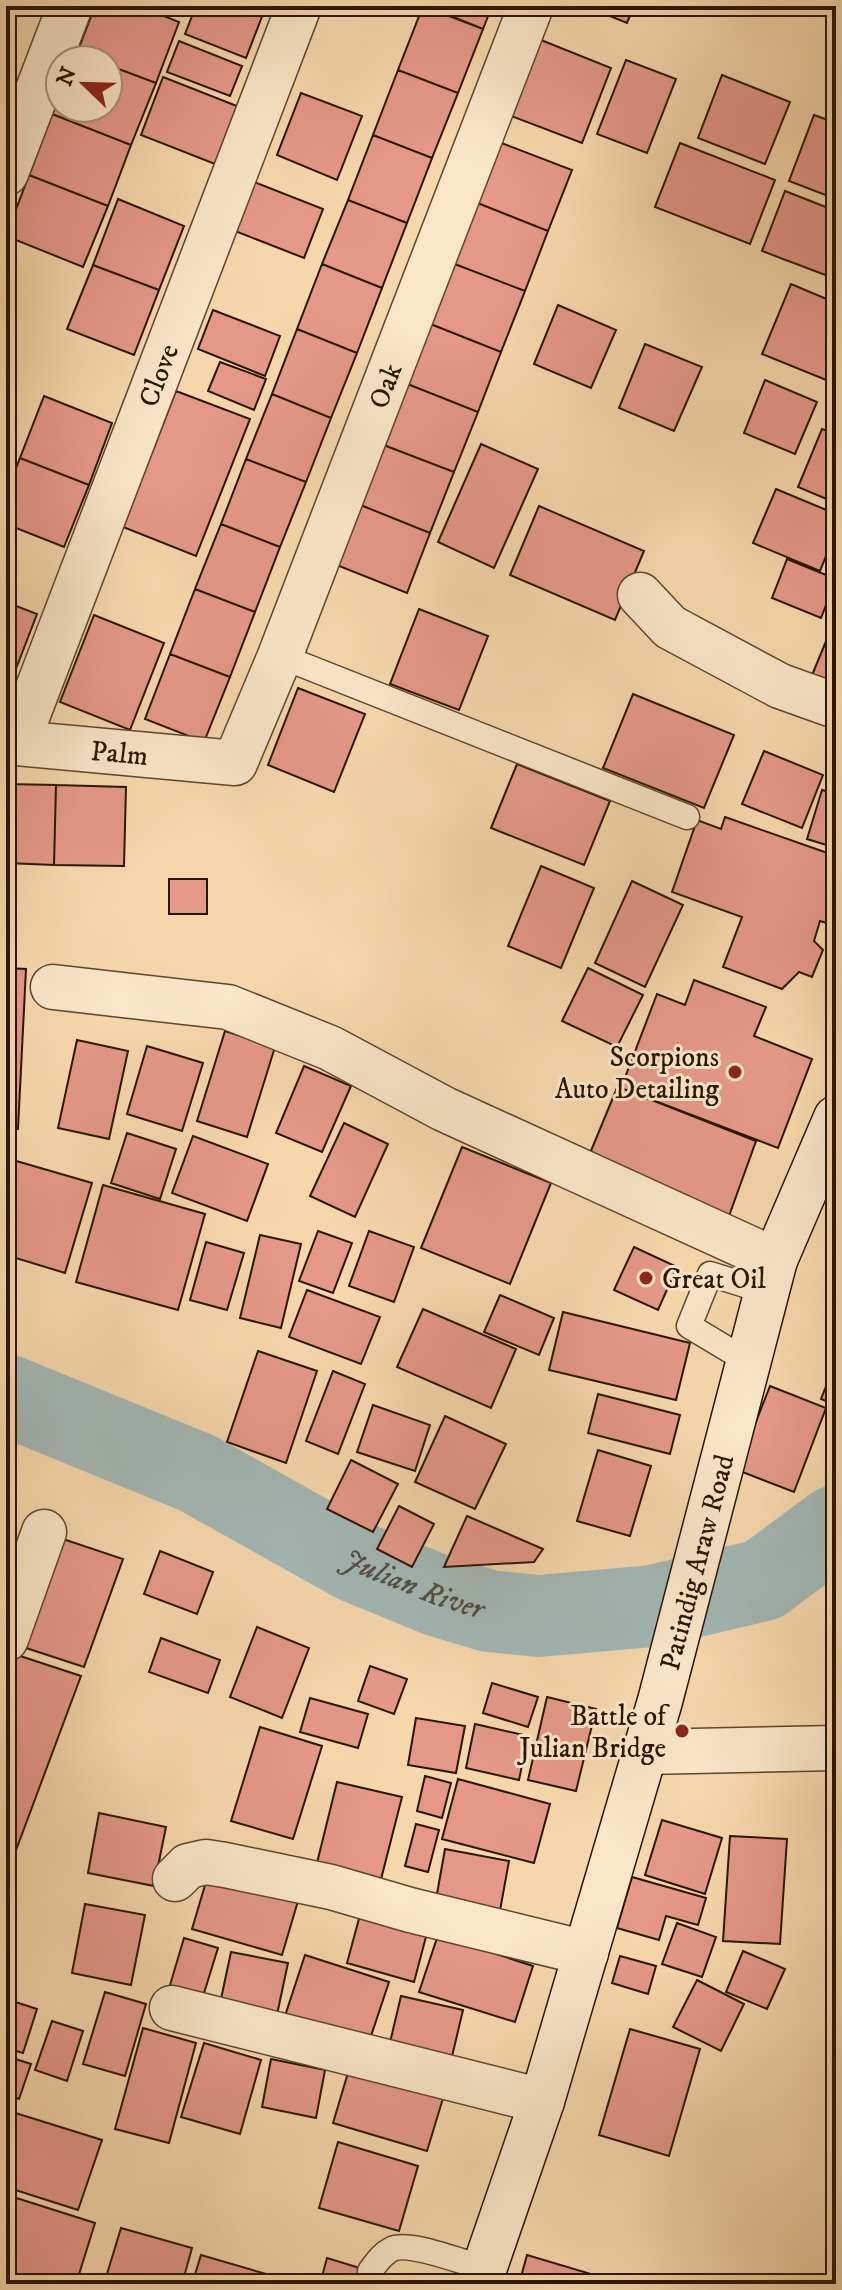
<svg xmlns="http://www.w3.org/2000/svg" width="842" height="2290" font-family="'IM FELL DW Pica',serif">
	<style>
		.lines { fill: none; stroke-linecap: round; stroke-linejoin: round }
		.river { stroke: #a2b7b5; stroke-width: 82 }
		.building { fill: #e59888; stroke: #281603; stroke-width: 2 }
		.lane-casing { stroke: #5c462d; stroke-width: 27 }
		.street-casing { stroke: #5c462d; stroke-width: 47 }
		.secondary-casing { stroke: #281603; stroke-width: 47 }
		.lane { stroke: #f9e5c8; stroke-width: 24 }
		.street { stroke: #f9e5c8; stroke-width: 44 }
		.secondary { stroke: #f9e5c8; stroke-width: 44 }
		.poi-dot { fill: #8f2418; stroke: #f9e5c8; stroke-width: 3 }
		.labels { text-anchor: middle; stroke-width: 6; stroke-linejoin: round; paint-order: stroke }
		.street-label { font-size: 28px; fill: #281603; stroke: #f9e5c8 }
		.poi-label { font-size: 28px; fill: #281603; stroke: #f9e5c8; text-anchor: end }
		.water-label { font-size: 30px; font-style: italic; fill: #534e41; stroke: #f9e5c8 }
	</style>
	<rect width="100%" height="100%" fill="#f6d7ab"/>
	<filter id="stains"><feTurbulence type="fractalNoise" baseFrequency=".0025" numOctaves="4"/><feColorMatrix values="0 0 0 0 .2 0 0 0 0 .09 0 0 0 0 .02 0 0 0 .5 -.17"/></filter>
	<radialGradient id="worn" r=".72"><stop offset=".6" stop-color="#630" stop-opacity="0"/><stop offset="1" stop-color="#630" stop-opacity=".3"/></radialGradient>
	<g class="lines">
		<path class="river" id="s1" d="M6,1395L197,1473L354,1561L439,1596L489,1611L539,1616L653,1606L763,1580L836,1526"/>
	</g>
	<path class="building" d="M95,6H139L179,22L156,83L108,65V60H95L77,53Z
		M196,6H243L263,14L246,58L185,34Z
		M423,6L483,29L458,93L398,70Z
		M426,6H492L483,29Z
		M585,6H634L627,23Z
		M536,38L611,68L582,143L506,114Z
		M179,41L242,66L230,96L167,72Z
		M626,60L676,79L647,153L597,134Z
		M108,65L156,83L131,145L52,114L60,95V108H108Z
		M398,70L458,93L432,158L373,135Z
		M722,75L790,102L765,164L698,138Z
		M163,77L237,106L215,164L141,135Z
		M301,93L362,116L337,180L277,155Z
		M52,114L131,145L108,206L29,175Z
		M814,115L836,123V199L789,181Z
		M373,135L432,158L407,223L348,200Z
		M499,142L572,170L548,231L475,202Z
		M680,143L775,180L750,244L655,207Z
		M29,175L108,206L83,267L6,236Z
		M254,182L323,209L304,258L235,231Z
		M785,191L836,211V279L762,251Z
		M118,199L184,226L159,290L93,265Z
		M348,200L407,223L382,288L322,264Z
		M475,202L548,231L525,291L452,263Z
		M452,263L525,291L501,352L428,323Z
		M322,264L382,288L357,353L297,329Z
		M93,265L159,290L134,355L67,329Z
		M791,284L836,303V384L762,354Z
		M558,305L616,330L591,388L534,364Z
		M213,310L280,336L265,376L198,349Z
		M428,323L501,352L478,412L405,383Z
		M297,329L357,353L331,418L272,394Z
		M645,344L702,367L674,431L619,408Z
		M220,362L266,379L254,410L208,391Z
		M765,380L817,402L795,454L744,433Z
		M405,383L478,412L454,472L381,444Z
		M176,391L250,419L196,556L123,527Z
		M272,394L331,418L306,482L246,459Z
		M44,396L112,423L89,485L20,458Z
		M822,429L836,434V503L798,487Z
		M381,444L454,472L430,533L358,504Z
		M481,444L538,469L494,568L438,542Z
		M20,458L89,485L64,547L6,524V493Z
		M246,459L306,482L280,547L221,524Z
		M776,489L836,514V531L820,571L753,543Z
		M358,504L430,533L407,593L334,564Z
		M539,506L644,551L615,620L510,575Z
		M221,524L280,547L255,612L195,589Z
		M787,559L836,579L821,618L772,598Z
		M195,589L255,612L230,677L170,654Z
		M6,602L37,614L12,679L6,677Z
		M419,609L488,636L459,710L390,684Z
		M94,615L164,643L130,730L60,702Z
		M836,617V690L810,680Z
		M170,654L230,677L204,742L145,719Z
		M298,688L365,714L334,792L268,765Z
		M633,694L734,735L704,808L603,768Z
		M764,751L823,775L802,828L742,804Z
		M517,764L610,801L584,865L491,828Z
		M6,784L56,785L54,865L6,863Z
		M56,785L126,787L124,866L54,865Z
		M822,790L836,794V848L807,839Z
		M725,817L836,856V926L820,921L814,941L823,950L812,977L799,972L782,989L723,967L742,917L672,892L697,820L721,829Z
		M541,866L594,888L561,968L508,946Z
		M169,879H207V914H169Z
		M632,881L683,905L645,987L595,963Z
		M6,968L26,969L18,1129L6,1128Z
		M588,968L643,995L617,1047L562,1021Z
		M694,980L766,1007L754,1036L812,1059L778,1148L621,1088L657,994L685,1005Z
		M225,1031L275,1047L247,1137L197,1121Z
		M77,1040L128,1051L109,1139L58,1128Z
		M147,1046L203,1063L182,1131L127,1114Z
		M304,1066L351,1086L322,1152L276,1133Z
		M619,1083L621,1088L756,1141L729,1216L588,1158Z
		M344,1123L388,1144L355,1217L310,1196Z
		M127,1133L176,1149L160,1199L111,1183Z
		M193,1136L268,1164L247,1221L172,1193Z
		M462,1147L551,1183L510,1284L421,1248Z
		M6,1158L92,1183L65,1273L6,1255Z
		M103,1185L205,1214L178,1310L76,1282Z
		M318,1231L352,1243L333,1293L299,1281Z
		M369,1231L414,1247L394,1302L349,1286Z
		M260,1235L301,1244L281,1328L240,1318Z
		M206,1242L244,1253L227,1310L190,1300Z
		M634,1247L677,1267L658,1310L614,1290Z
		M307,1290L380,1317L361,1364L289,1337Z
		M500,1295L554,1318L539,1355L484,1332Z
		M423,1309L516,1349L491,1408L397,1367Z
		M563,1312L690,1343L676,1400L549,1370Z
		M258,1351L317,1371L286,1463L227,1442Z
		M836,1361V1405L821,1399Z
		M333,1371L365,1384L338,1454L306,1441Z
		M770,1386L826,1408L794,1492L737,1470Z
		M598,1394L680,1415L670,1454L588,1433Z
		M373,1405L430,1425L415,1471L357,1452Z
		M445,1416L506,1444L475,1509L415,1482Z
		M598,1450L651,1466L630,1536L577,1521Z
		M351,1460L398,1484L373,1532L327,1509Z
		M399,1506L434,1524L412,1567L377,1549Z
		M467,1516L543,1549L534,1562L444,1567Z
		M57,1537L123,1559L84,1667L17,1645Z
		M160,1551L213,1572L197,1614L144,1594Z
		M257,1627L309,1648L282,1718L230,1697Z
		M161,1638L220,1660L208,1693L149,1672Z
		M14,1654L81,1676L6,1877V1677Z
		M370,1666L407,1679L394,1714L358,1701Z
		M492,1683L538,1697L528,1727L483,1713Z
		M547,1697L596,1709L576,1791L528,1780Z
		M310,1698L368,1714L358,1748L300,1732Z
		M416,1718L465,1726L456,1773L408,1765Z
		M475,1724L528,1736L519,1780L466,1768Z
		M260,1727L322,1746L293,1839L231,1821Z
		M425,1776L451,1783L442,1818L417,1811Z
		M458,1779L550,1804L534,1863L442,1839Z
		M337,1782L402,1797L378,1891L314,1875Z
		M99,1813L166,1827L154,1886L88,1873Z
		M662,1820L722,1838L705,1894L645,1875Z
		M416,1824L439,1830L428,1872L405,1866Z
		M730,1836L787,1839L780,1944L723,1941Z
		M445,1849L509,1861L499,1916L435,1905Z
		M208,1875L298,1901L282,1955L192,1929Z
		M632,1877L706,1898L698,1925L666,1916L659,1940L617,1928Z
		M85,1904L145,1915L131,1985L72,1973Z
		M360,1915L427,1933L414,1982L347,1963Z
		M677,1923L716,1937L702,1977L662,1964Z
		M438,1935L533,1966L515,2022L419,1992Z
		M184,1938L218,1948L200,2006L167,1995Z
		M743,1951L785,1969L767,2009L726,1992Z
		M231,1952L288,1963L275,2024L218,2013Z
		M305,1955L389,1982L368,2045L285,2016Z
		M620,1956L656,1966L648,1994L612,1983Z
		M697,1980L744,2004L721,2051L673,2027Z
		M105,1992L146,2004L125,2076L83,2064Z
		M401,1996L463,2010L450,2065L388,2051Z
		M6,1999L37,2009L23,2053L6,2048Z
		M52,2021L83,2031L67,2081L35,2070Z
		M143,2028L196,2043L169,2143L115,2129Z
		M630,2029L700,2049L669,2156L599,2135Z
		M204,2043L261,2060L240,2134L181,2117Z
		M6,2056L31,2064L19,2099L6,2094Z
		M271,2059L325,2070L316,2118L262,2107Z
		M350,2066L444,2095L427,2151L333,2123Z
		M9,2111L102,2140L78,2210L6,2187V2121Z
		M338,2142L418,2166L399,2231L319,2208Z
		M7,2195L95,2223L76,2284L6,2283Z
		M121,2228L192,2248L182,2284H104Z
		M201,2255L266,2274L263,2284H192Z
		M527,2255L618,2282L617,2284H519Z
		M327,2258L412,2284H320Z"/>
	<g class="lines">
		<g class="lane-casing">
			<path id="lane" d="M280,656L687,817
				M749,1362L689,1326L710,1274L767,1292
				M370,2271C377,2262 382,2254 392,2249C410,2241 464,2263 484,2268"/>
		</g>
		<g class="street-casing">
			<g id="street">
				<path d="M6,173L70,6"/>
				<path d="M640,595L670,627L780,686L836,706"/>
				<path id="s2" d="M6,742L235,763L280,656L531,6"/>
				<path id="s3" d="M17,743L299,6"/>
				<path d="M53,987L228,1007L330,1048L444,1109L775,1260"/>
				<path d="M6,1639L44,1532"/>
				<path d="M644,1752L836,1748"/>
				<path d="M175,1879L188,1866L206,1862L225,1865L331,1887L410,1910L586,1953"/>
				<path d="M172,2008L542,2101"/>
			</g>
		</g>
		<g class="secondary-casing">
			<g id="secondary">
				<path id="s4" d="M479,2284L542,2101L660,1701L775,1260L836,1118"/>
			</g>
		</g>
		<use href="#lane" class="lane"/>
		<use href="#street" class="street"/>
		<use href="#secondary" class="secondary"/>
	</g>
	<g class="poi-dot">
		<circle cx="735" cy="1072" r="8"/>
		<circle cx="646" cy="1278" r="8"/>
		<circle cx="682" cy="1731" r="8"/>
	</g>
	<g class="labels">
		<g class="street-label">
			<text dy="10" stroke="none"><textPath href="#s3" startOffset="394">Clove</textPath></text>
			<text dy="10" stroke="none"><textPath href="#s2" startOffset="636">Oak</textPath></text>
			<text dy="10" stroke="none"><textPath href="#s2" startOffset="114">Palm</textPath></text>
			<text dy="10" stroke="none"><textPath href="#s4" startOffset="754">Patindig Araw Road</textPath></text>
		</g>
		<g class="poi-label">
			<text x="719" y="1066">Scorpions<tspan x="719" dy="32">Auto Detailing</tspan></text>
			<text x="662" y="1288" text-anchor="start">Great Oil</text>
			<text x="666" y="1725">Battle of<tspan x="666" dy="32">Julian Bridge</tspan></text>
		</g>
		<g class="water-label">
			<text dy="10" stroke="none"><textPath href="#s1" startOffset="450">Julian River</textPath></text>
		</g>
	</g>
	<rect width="842" height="2290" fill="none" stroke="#f6d7ab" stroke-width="32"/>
	<rect x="8" y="8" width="826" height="2274" fill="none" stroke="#281603" stroke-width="4"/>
	<rect x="16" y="16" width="810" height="2258" fill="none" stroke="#281603" stroke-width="2"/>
	<g transform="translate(84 84) rotate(293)"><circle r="38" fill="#f9e5c8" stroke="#a59279" stroke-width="2"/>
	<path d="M0-6L14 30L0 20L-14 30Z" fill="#8f2418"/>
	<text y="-12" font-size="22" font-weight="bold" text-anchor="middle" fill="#281603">N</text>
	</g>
	<rect width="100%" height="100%" filter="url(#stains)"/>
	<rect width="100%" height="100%" fill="url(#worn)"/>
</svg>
